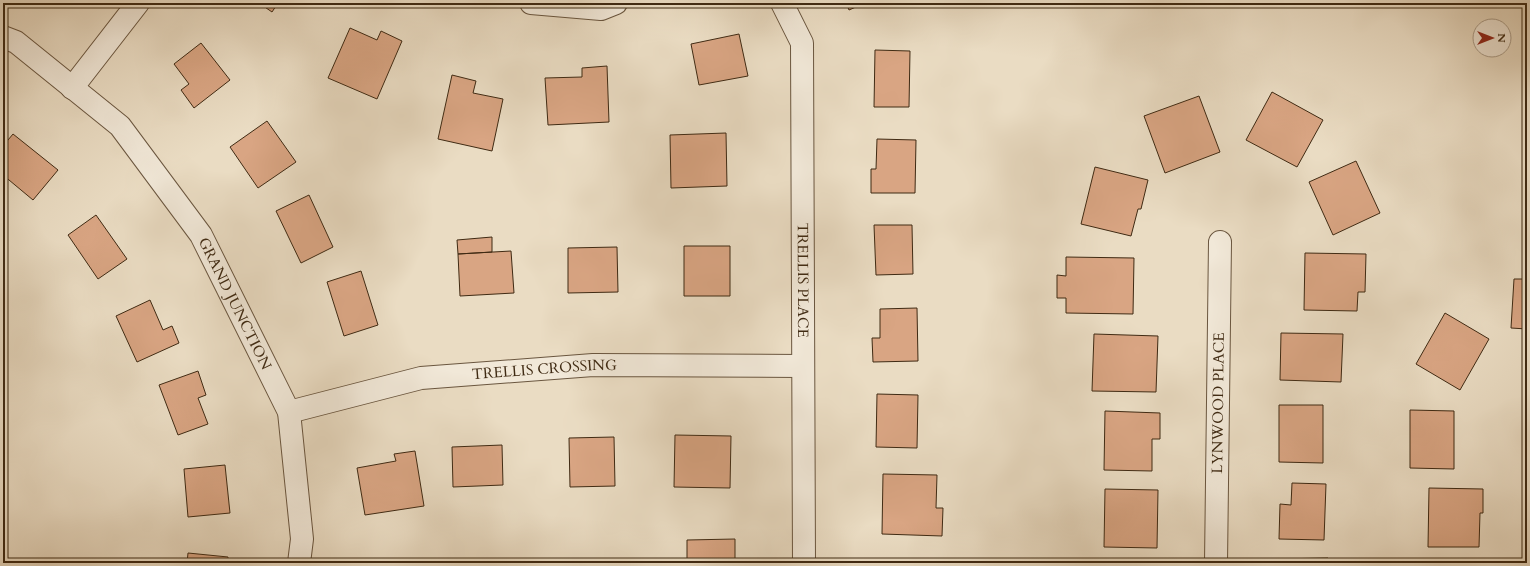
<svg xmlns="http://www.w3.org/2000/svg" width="1530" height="566" font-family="Cardo,serif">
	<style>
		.building { fill: #d9a583; stroke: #3f2a13 }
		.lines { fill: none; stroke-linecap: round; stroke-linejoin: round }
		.street-casing { stroke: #6a563f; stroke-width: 24 }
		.street { stroke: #f1e8d8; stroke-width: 22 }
		.labels { text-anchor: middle; stroke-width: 3; stroke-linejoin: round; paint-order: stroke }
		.street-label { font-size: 15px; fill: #3f2a13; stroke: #f1e8d8 }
	</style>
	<rect width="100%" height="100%" fill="#eadcc3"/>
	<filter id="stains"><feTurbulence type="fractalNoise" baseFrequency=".005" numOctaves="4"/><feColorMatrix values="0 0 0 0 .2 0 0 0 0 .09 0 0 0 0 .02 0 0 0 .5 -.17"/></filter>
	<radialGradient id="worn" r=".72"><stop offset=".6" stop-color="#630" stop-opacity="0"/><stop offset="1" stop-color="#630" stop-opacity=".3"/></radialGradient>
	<path class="building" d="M259,3H278L272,12Z
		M846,3H865L849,10Z
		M350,28L377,40L381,31L402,41L377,99L328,78Z
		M739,34L748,76L699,85L691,44Z
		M201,43L230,80L194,108L181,90L189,84L174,64Z
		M875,50L910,51L909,107H874Z
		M607,66L609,122L548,125L545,78L582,77V68Z
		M452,75L476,81L473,93L503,99L492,151L438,139Z
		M1272,92L1323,120L1297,167L1246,140Z
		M1199,96L1220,152L1165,173L1144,116Z
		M267,121L296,162L258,188L230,147Z
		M726,133L727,186L671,188L670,135Z
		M13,134L58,170L33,200L3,175V146Z
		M877,139L916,140L915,193H871V169H876Z
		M1356,161L1380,213L1333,235L1309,182Z
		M1095,167L1148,180L1141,209H1138L1131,236L1081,224Z
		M309,195L333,247L301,263L276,211Z
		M96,215L127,259L98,279L68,235Z
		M874,225H912L913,274L876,275Z
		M492,237V252L458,254L457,240Z
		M684,246H730V296H684Z
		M617,247L618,292L568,293V248Z
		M511,251L514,293L460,296L458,254Z
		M1305,253L1366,254L1365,292H1358L1357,311L1304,310Z
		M1066,257L1134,258L1133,314L1066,313V298H1057V275L1066,276Z
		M361,271L378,325L344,336L327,282Z
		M1514,279H1527V329L1511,328Z
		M150,300L163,330L172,326L179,343L137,362L116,316Z
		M917,308L918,361L873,362L872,338H880V309Z
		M1445,313L1489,339L1460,390L1416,364Z
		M1281,333L1343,334L1341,382L1280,380Z
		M1094,334L1158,336L1156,392L1092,391Z
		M198,371L206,395L198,398L208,424L178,435L159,385Z
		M877,394L918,395L917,448L876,447Z
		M1279,405H1323V463L1279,462Z
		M1410,410L1454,411V469L1410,468Z
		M1105,411L1160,413V439H1152V471L1104,470Z
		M675,435L731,436L730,488L674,487Z
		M614,437L615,486L570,487L569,438Z
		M502,445L503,485L453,487L452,447Z
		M415,451L424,506L365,515L357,468L396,461L394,454Z
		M225,465L230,513L188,517L184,469Z
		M883,474L937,475L936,508H943L942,536L882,534Z
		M1292,483L1326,484L1324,540L1279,539L1280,504L1291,505Z
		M1429,488L1483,489V513H1480L1479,547H1428Z
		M1105,489L1158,490L1157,548L1104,547Z
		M735,539V563H687V540Z
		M188,553L228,557V563H187Z
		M1328,558V563H1275V559Z
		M943,562V563H886Z"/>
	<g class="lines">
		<g class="street-casing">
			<g id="street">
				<path d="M531,3L601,9L616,3"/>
				<path id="s1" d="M782,3L802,43L804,563"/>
				<path id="s2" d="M3,37L16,42L120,126L201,235L289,412L302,539L299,563"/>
				<path d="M72,88L138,3"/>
				<path id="s3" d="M289,412L421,378L593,365L803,366"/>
				<path id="s4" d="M1216,563L1220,242"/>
			</g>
		</g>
		<use href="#street" class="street"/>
	</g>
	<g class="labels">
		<g class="street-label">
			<text dy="5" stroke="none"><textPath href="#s1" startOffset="282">TRELLIS PLACE</textPath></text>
			<text dy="5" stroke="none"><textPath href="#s2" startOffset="360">GRAND JUNCTION</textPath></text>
			<text dy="5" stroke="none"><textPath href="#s3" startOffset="260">TRELLIS CROSSING</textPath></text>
			<text dy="5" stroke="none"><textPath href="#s4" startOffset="160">LYNWOOD PLACE</textPath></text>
		</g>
	</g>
	<rect width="1530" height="566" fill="none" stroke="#eadcc3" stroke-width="16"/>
	<rect x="4" y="4" width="1522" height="558" fill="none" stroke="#3f2a13" stroke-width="2"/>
	<rect x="8" y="8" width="1514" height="550" fill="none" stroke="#3f2a13"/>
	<g transform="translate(1492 38) rotate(90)"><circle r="19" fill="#f1e8d8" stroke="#aa9c89"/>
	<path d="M0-3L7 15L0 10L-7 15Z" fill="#8f2418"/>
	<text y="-6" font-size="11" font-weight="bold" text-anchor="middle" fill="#3f2a13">N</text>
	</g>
	<rect width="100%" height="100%" filter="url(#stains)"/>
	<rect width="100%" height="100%" fill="url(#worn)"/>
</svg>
